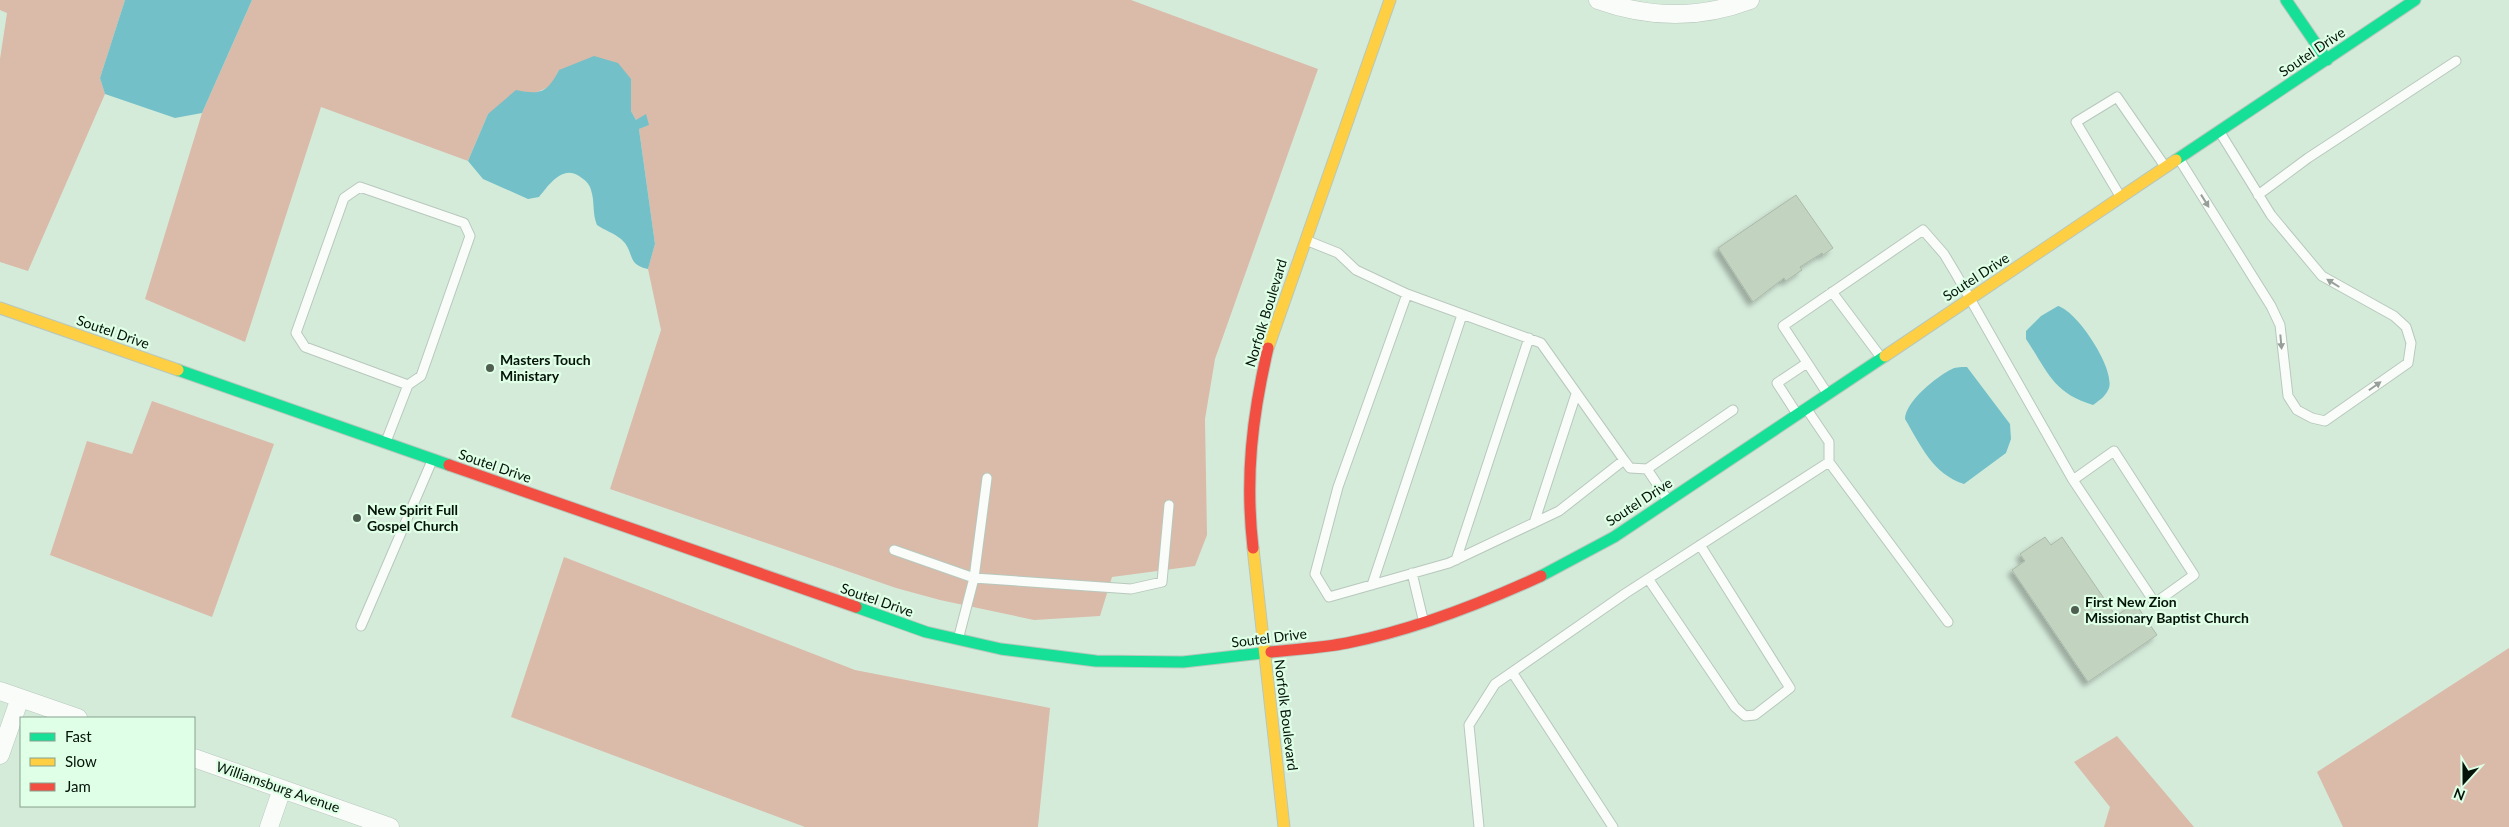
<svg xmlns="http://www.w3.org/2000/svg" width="2509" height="827" font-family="Lato,sans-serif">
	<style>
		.forest { fill: #dabaa9 }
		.water { fill: #73c0c8 }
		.building { fill: #c2d3bf; stroke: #abb9ab; filter: url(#shadow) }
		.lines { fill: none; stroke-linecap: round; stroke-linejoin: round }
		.lane-casing { stroke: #b7c8bc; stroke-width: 11 }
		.street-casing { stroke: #b7c8bc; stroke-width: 19 }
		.fast-casing { stroke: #b7c8bc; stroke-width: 13 }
		.slow-casing { stroke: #b7c8bc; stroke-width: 13 }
		.jam-casing { stroke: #b7c8bc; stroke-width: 13 }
		.lane { stroke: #f9fcf9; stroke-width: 9 }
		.street { stroke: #f9fcf9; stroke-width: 18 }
		.fast { stroke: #16e098; stroke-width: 11 }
		.slow { stroke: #ffcf43; stroke-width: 11 }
		.jam { stroke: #f24e42; stroke-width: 11 }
		.oneway { fill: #979f99 }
		.poi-dot { fill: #4e5f52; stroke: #dfffe7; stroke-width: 2 }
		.labels { text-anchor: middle; stroke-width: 4.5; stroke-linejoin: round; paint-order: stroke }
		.street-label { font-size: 14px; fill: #051309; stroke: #dfffe7 }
		.poi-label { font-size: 14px; font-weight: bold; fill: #051309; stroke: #dfffe7; text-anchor: start }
	</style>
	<defs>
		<filter id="shadow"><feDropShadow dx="-4.5" dy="4.5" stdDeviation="2.5" flood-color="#0004"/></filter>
	</defs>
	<rect width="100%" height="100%" fill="#d5ebda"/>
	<path class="forest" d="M0,0H125L100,78L105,94L28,271L0,262V59L7,13L0,10Z
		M252,0H1131L1318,69L1215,359L1205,419L1207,535L1195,566L1112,577L1100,616L1034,620L940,600L896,588L610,489L661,330L648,269L655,244L639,129L648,125L636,120L631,111V79L559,70L551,86L488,114L468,161L321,107L245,342L145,299L202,113Z
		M152,401L274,444L212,617L50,555L87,441L132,454Z
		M564,557L855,670L1050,708L1038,827H805L511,717Z
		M2509,648V827H2343L2317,772Z
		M2117,736L2194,827H2104L2110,807L2074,762Z"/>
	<path class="water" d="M125,0H252L202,113L175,118L105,94L100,78Z
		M594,56L618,63L631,79V111L636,120L646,114L649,125L639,129L655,244L648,269C626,265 635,251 621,239C614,233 604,230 597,225C592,213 595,202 591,190C589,183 585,180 579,176C562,165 549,185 539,197L528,199L483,179L468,161L488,114L516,90C541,95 547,93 559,70Z
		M2058,306C2077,311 2115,368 2109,388C2106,396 2100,400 2093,405C2053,393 2048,372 2026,339V331L2041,316Z
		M1967,367L2010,424L2011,439L2006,453L1964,484C1933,474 1921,446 1905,419C1905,402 1937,376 1952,369C1956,367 1963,367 1967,367Z"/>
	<path class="building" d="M1796,195L1833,248L1823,255L1822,253L1800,267L1802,270L1786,281L1784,278L1753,302L1718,248Z
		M2045,537L2051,545L2062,537L2116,616L2135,603L2157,635L2088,682L2012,570L2025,561L2020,554Z"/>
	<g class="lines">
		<g class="lane-casing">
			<path id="lane" d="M2181,162L2271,306L2280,325L2288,396L2297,410L2312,418L2325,421L2408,363L2411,343L2406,327L2394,316L2322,276L2271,215L2221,134
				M2258,195L2308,158L2456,61
				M2120,196L2076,122L2117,97L2164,165
				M1308,241L1338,253L1356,270L1407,294L1338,487L1315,574L1329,597L1449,563L1559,511L1624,460L1630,468L1647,469L1667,499
				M1832,292L1880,356
				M1407,294L1541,343L1624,460
				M1827,393L1783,326L1923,230L1944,254L1956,274L2073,480L2114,451L2194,575L2155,603L2073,480
				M1808,411L1829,442V462
				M1797,414L1777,383L1807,363
				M387,439L408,385L421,376L470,236L464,223L360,187L344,198L296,333L305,347L408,385
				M1647,469L1733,410
				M1534,523L1576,394
				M894,550L974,578L1131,589L1162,582L1169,505
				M1456,560L1529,338
				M1412,573L1423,619
				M1649,580L1735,707L1745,716L1755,715L1790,688L1700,545
				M1372,585L1462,315
				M361,626L431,463
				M959,636L974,578L987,478
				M1512,672L1613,827
				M1479,827L1469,725L1495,684L1626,593L1829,462L1948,622"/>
		</g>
		<g class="street-casing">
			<path id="street" d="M1598,0C1648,18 1700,19 1750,0
				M0,691L78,718
				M0,755L20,698
				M194,758L390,827
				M269,827L282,789"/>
		</g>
		<g class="fast-casing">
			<path id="fast" d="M2286,0L2327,60
				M2176,160L2415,0
				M178,370L449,465
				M1541,576L1614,537L1885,356
				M856,607L926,632L1001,649L1096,661L1183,662L1271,652"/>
		</g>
		<g class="slow-casing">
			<path id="slow" d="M0,308L178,370
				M1268,348L1390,0
				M1885,356L2176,160
				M1253,548L1284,827"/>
		</g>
		<g class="jam-casing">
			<path id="jam" d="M449,465L856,607
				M1253,548C1245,477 1252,417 1268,348
				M1271,652C1296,649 1322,648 1347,643C1413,630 1480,604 1541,576"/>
		</g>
		<use href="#lane" class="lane"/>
		<use href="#street" class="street"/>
		<use href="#fast" class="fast"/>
		<use href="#slow" class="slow"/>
		<use href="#jam" class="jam"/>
	</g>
	<defs><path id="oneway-solid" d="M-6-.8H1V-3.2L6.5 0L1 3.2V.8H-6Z" transform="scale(1.25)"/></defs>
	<g class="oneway">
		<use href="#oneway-solid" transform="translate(2205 201) rotate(58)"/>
		<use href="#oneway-solid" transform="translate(2333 283) rotate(-148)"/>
		<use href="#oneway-solid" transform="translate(2281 342) rotate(85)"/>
		<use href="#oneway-solid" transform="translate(2375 386) rotate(-35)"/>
	</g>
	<g class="poi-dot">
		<circle cx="490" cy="368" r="5"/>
		<circle cx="357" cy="518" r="5"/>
		<circle cx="2075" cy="610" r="5"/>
	</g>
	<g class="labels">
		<g class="street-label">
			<text transform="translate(2312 52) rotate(-34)" y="5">Soutel Drive</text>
			<text transform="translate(1976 277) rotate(-33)" y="5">Soutel Drive</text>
			<text transform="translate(1266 313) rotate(-73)" y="5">Norfolk Boulevard</text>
			<text transform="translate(113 332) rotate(19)" y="5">Soutel Drive</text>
			<text transform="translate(495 466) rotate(19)" y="5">Soutel Drive</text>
			<text transform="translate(1639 502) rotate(-33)" y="5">Soutel Drive</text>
			<text transform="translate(877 600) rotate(19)" y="5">Soutel Drive</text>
			<text transform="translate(1269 638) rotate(-7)" y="5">Soutel Drive</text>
			<text transform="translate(1286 715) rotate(83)" y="5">Norfolk Boulevard</text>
			<text transform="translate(278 787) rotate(19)" y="5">Williamsburg Avenue</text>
		</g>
		<g class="poi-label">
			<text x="500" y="365">Masters Touch<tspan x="500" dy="16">Ministary</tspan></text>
			<text x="367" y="515">New Spirit Full<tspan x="367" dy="16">Gospel Church</tspan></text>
			<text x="2085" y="607">First New Zion<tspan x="2085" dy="16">Missionary Baptist Church</tspan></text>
		</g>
	</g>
	<rect x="20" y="717" width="175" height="90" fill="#dfffe7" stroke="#88a18e"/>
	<rect x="30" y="733" width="25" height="8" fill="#16e098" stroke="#88a18e"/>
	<text x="65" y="742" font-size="15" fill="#051309">Fast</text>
	<rect x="30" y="758" width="25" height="8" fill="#ffcf43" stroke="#88a18e"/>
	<text x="65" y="767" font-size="15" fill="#051309">Slow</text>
	<rect x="30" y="783" width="25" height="8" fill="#f24e42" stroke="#88a18e"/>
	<text x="65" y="792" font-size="15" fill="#051309">Jam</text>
	<g transform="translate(2464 782) rotate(201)" stroke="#dfffe7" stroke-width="4" paint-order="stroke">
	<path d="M0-4L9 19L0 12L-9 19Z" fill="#051309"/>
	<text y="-8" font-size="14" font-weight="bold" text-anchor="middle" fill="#051309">N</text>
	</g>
</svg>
